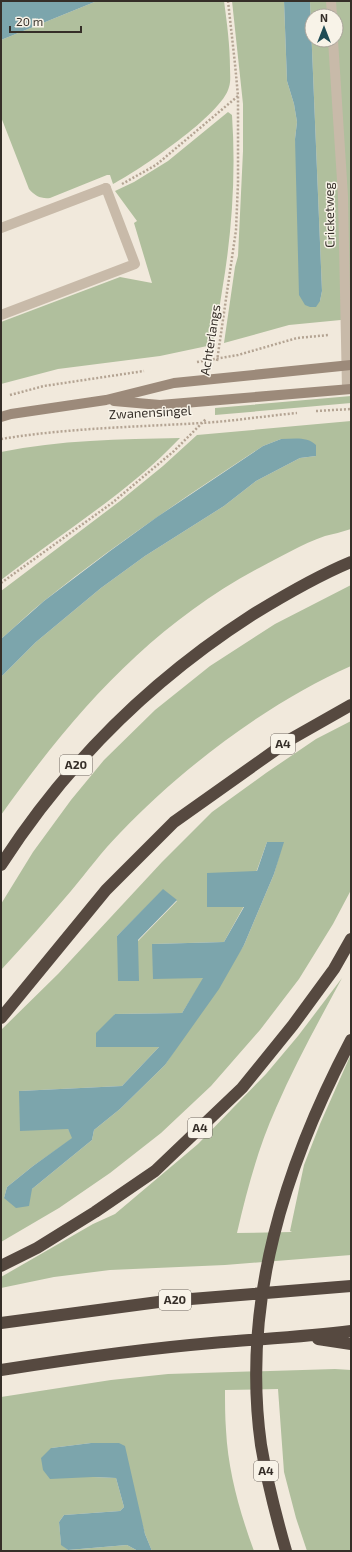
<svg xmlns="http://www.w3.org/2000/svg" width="352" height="1552" font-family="'Exo 2',sans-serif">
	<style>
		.green { fill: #b0bf9d; fill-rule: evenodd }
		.water { fill: #7ca5ac }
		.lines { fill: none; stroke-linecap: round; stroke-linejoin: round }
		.path { stroke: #b4a493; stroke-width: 2.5; stroke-dasharray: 2 2; stroke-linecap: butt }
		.lane { stroke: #c8baa9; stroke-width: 10 }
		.street { stroke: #c8baa9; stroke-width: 10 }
		.secondary { stroke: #9c8a7a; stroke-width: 10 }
		.highway { stroke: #564940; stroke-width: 12 }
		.labels { text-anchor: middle; stroke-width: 3; stroke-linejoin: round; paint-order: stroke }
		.shield { fill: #f8f3e8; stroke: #706962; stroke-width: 1 }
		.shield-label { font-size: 12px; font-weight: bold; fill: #352e28 }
		.street-label { font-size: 13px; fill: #352e28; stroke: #f8f3e8 }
	</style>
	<rect width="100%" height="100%" fill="#f1e9dc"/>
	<path class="green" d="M97,1H224C227,23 230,46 230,68C230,74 231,81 229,87C223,114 138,171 113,184L110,175H107L50,198C41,199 35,196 29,189L1,117V40Z
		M232,1H284L287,81L294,104L297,122L295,139L320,301L322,291L310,1H351V319L289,325L224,343L235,267L238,256L243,151V104ZM312,16H336V40H312Z
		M228,112L232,115C236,174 232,233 222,291C219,309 217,327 212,345L160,356L58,369L1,384V322L120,277L152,283L134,223L137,221L115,191L134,182L168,161Z
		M351,396V403L215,415V408Z
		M351,421V529C342,532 333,534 325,536C302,544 280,557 259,568C149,627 72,715 1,815V677L36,642L101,588L145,556L224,506L256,481L300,458L316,456L281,439L263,446C188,495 114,545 44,601C29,613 15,627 1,639V591L120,501L163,466L197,435Z
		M180,438C128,493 61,533 1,580V452C59,440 121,439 180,438Z
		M351,585V666C269,702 182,768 120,833C102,851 87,872 71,891C48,918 25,944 1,970V904L33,852L71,800L104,760L155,710L210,666L275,624Z
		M351,721V890L333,924L299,979L260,1030L211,1086L161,1133L110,1173L59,1208L1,1242V1030L58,974L162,862L212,812L266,773L316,739ZM267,842H283L274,874L244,945L165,1065L120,1109L94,1130L92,1140L32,1189L4,1198L7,1187L33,1166L73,1138L68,1129L19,1091L122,1086L159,1047H97L115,1014L182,1013L204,978L152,944L224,942L244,906ZM163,890L177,901L138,941L117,936Z
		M342,978C319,1021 295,1064 276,1108C258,1148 247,1190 237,1233H235L292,1232L290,1231L304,1165L320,1124L351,1054V1255L225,1265L110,1270L54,1277L1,1288V1277L93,1224L115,1214L198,1144L266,1074L298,1036Z
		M335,1369L351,1370V1551H307L296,1518L284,1472L278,1389L225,1390C225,1403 225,1417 226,1430C228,1471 240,1513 254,1551H152L145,1534L119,1443H91L51,1448L93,1477L116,1478L124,1507L120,1511L64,1515L59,1522L61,1544L68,1550L127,1545L138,1551H1V1397L111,1380L168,1374Z"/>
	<path class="water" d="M1,1H97L1,40Z
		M284,1H310L322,291L320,301L316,307H310L305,305L299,295L295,139L297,122L294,104L287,81Z
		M281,439C293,439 307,436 316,445V456L300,458L256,481L224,506L145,556L101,588L36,642L1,677V639L44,601L110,551L157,517L263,446Z
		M267,842H284L274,874L244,945L219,989L165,1065L120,1109L94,1130L92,1140L32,1189L29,1206L16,1208L4,1198L7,1187L33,1166L72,1138L68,1129L20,1131L19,1091L122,1086L159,1047H96V1033L115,1014L182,1013L203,978L153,979L152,944L224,942L244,907H207V873L257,871Z
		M163,889L177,900L138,940L139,981H118L117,936Z
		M91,1443H119L125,1446L145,1534L152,1551H138L127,1545L68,1550L61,1545L59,1522L64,1515L120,1511L124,1507L116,1478L93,1477L50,1479L43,1470L41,1458L51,1448Z"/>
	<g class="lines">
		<path class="path" d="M122,184L156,165L238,96
			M217,361L236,230L238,183V96L235,64L228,1
			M197,362L238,355L297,338L329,335
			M10,395L44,386L144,371
			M316,411L351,409
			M1,439C68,428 135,427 202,423C234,421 265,416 297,413
			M1,583L112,503L174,451L206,419"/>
		<path class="lane" d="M1,315L135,264L106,188"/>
		<path class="street" d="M331,1L332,16
			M333,40L343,196L347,389
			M1,228L106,188"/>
		<path class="secondary" d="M114,401L160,405L351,389
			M1,417L11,414L106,400L174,383L351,365"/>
		<path class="highway" d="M1,865C66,764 151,680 252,615C283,596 317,576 351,562
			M1,1018L106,890L174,822L291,739L351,705
			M1,1266L37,1248L95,1212L155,1171L242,1088L293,1025L334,969L351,939
			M1,1323L166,1301L351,1286
			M318,1339L351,1344
			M1,1370C71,1359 141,1349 212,1343C258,1339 305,1337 351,1331
			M286,1551C276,1516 267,1481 261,1445C241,1302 285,1165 351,1040"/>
	</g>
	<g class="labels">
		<g class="shield">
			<rect x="271" y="734" width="24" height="20" rx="3"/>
			<rect x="60" y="755" width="32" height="20" rx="3"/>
			<rect x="188" y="1118" width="24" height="20" rx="3"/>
			<rect x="159" y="1290" width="32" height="20" rx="3"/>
			<rect x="254" y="1461" width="24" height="20" rx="3"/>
		</g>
		<g class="shield-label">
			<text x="283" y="748">A4</text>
			<text x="76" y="769">A20</text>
			<text x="200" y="1132">A4</text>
			<text x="175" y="1304">A20</text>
			<text x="266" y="1475">A4</text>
		</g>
		<g class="street-label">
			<text transform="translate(329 215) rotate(-91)" y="5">Cricketweg</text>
			<text transform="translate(210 340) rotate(-81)" y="5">Achterlangs</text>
			<text transform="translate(150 412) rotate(-3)" y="5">Zwanensingel</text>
		</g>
	</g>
	<rect width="352" height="1552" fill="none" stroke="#352e28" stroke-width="4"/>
	<g transform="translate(324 28)"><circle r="19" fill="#f8f3e8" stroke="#aaa49b"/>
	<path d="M0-3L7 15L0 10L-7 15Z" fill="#204c55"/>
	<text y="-6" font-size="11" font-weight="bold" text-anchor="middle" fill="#352e28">N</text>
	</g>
	<path d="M10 26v6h71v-6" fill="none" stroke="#352e28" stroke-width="2"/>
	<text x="16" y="26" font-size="12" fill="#352e28" stroke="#f8f3e8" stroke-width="3" paint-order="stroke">20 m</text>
</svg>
